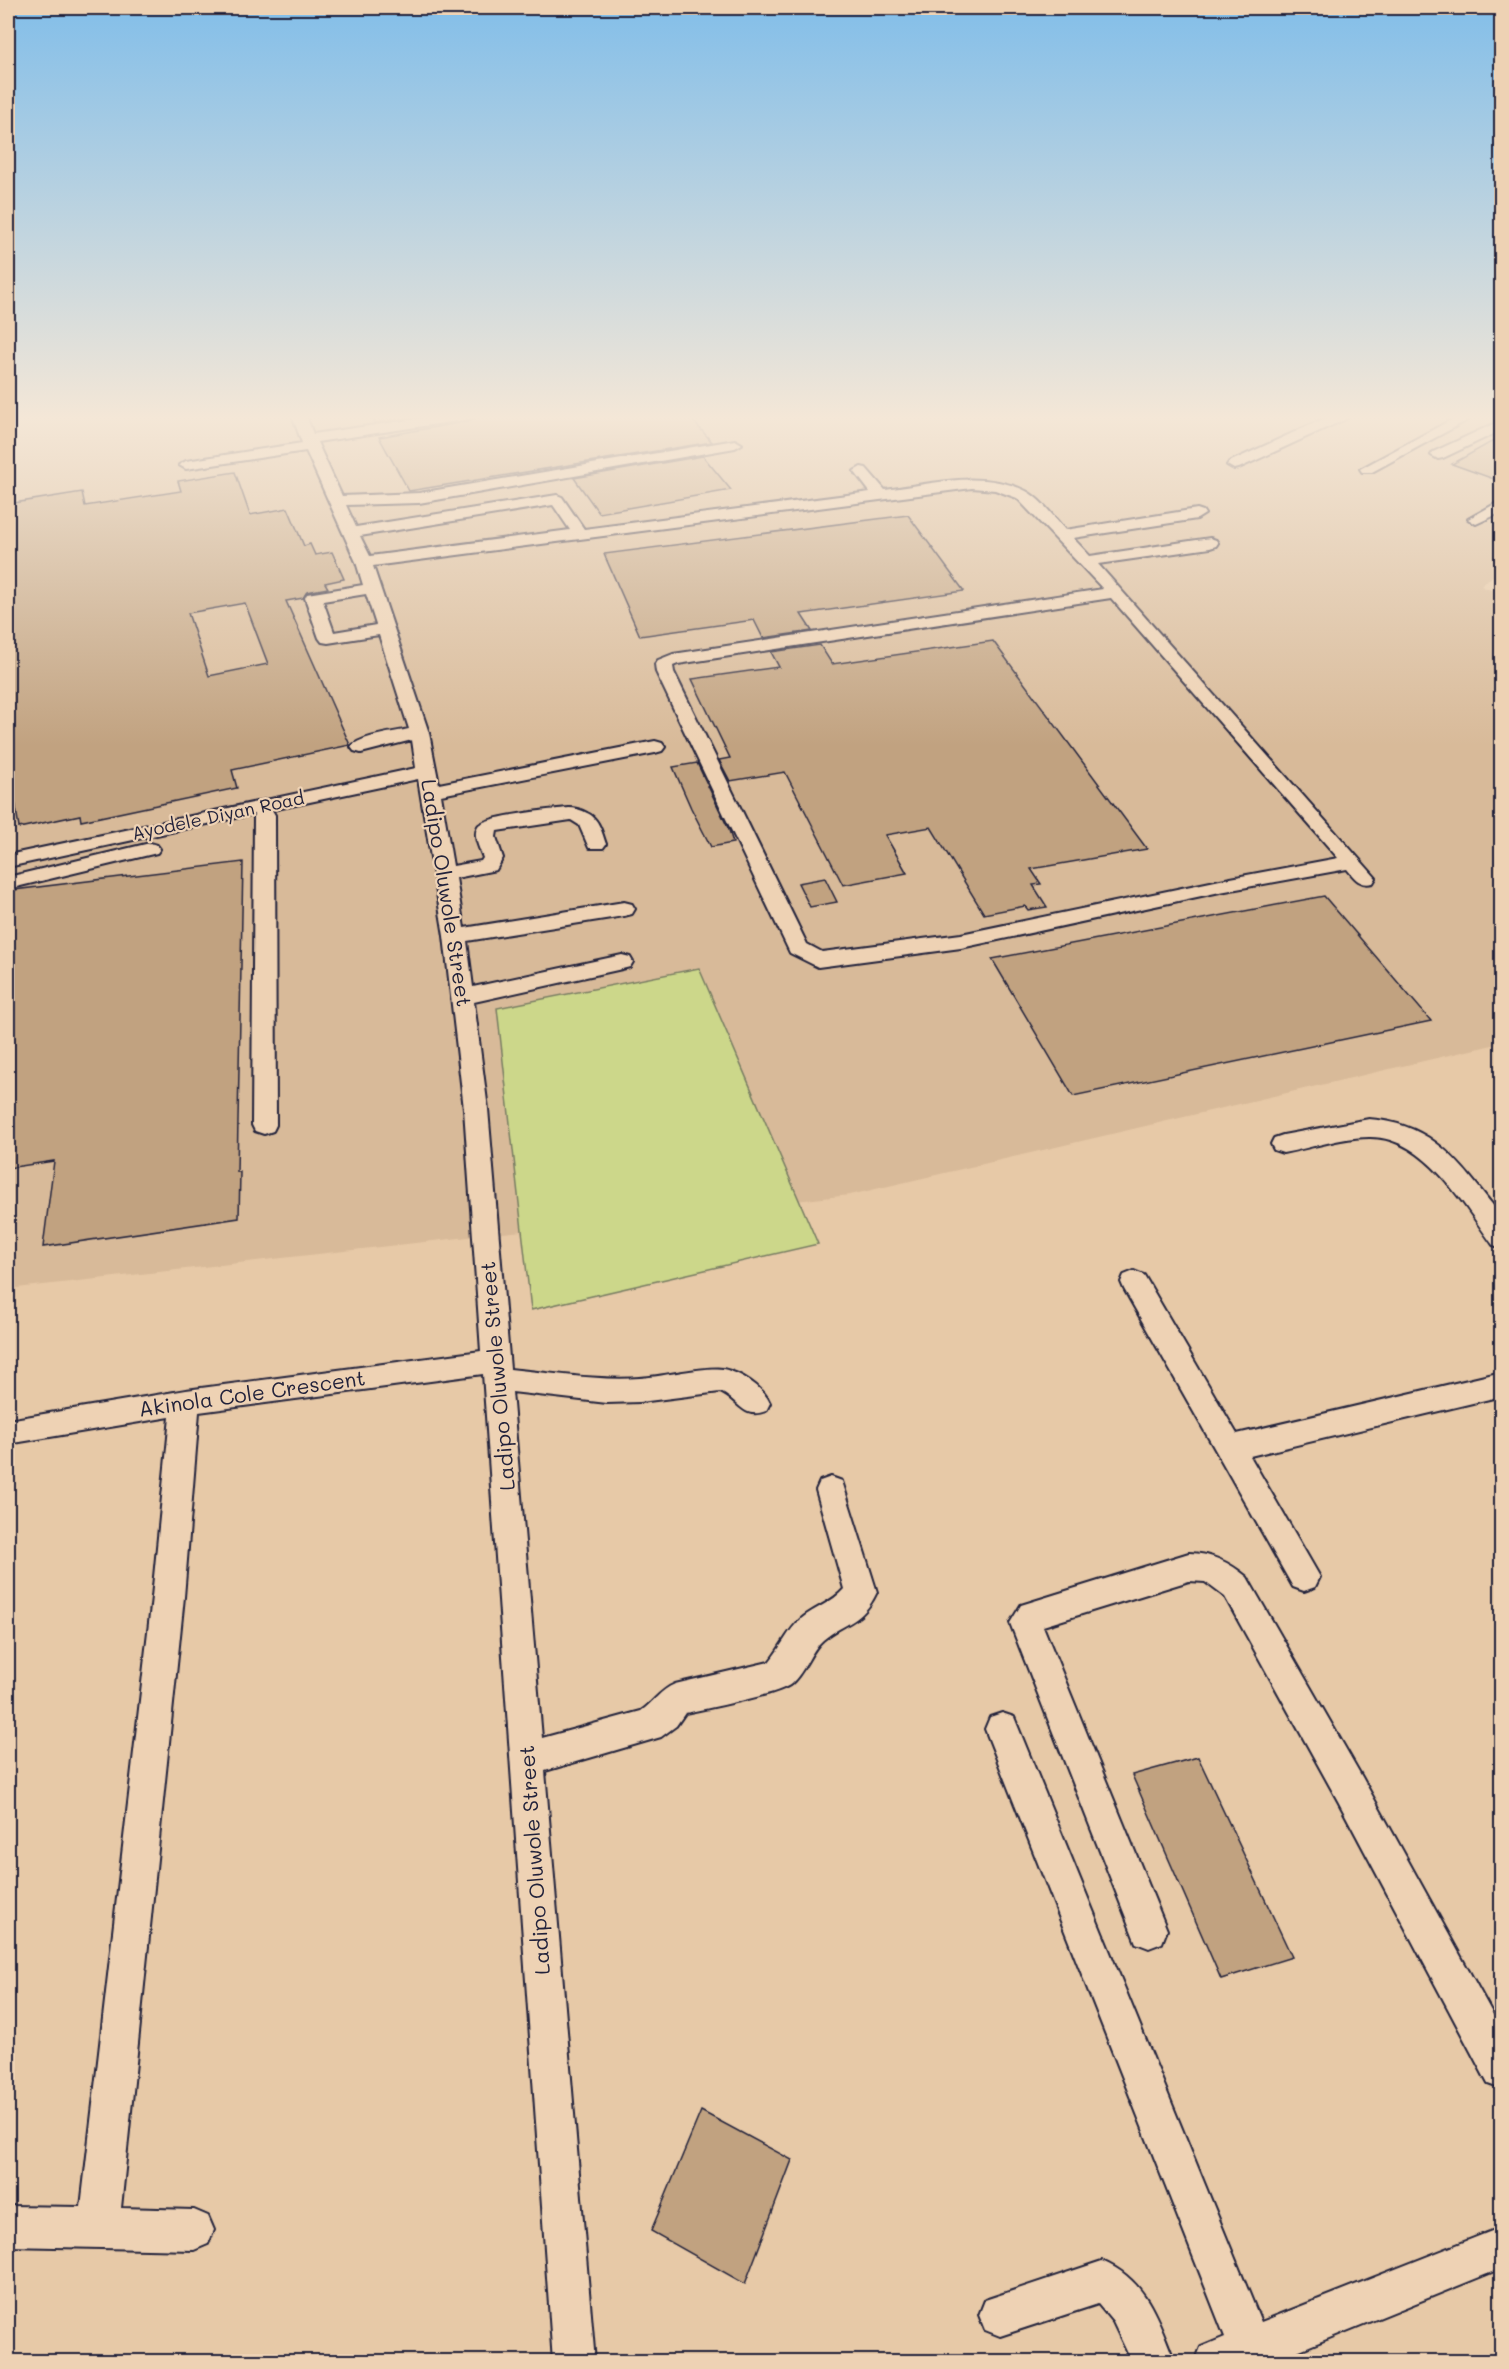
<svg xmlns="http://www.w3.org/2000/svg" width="1509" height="2369" font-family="Mali,sans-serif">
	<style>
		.built { fill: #d8ba99 }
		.green { fill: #ccd78a; stroke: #777c62; stroke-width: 1.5 }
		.building { fill: #c1a280; stroke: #22223b; stroke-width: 1.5; fill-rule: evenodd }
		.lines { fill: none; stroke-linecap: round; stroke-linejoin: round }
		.minor-casing { stroke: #22223b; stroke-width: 4 }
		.minor { fill: #eed2b4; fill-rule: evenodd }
		.labels { text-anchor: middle; stroke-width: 4.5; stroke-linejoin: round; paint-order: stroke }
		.far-street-label { font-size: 18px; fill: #22223b; stroke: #eed2b4 }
		.street-label { font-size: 21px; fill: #22223b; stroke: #eed2b4 }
	</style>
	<rect width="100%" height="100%" fill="#e7c9a7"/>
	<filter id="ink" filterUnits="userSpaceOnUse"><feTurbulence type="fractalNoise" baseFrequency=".0167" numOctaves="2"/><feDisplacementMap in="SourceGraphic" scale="12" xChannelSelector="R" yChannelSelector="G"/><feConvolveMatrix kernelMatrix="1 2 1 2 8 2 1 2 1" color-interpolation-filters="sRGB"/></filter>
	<g filter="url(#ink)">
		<path class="built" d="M8,415H1501V569L1481,586L1502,595L1501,1043L850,1195L759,1205L531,1310L522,1231L8,1289Z"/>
		<path class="green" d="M699,968L818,1244L531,1310L497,1008Z"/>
		<path class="building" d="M370,415H431L375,423Z
			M479,415H688L712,442L409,491L379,437L470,421Z
			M1502,436V482L1452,464Z
			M703,456L731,490L599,513L574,478Z
			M235,472L250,515L288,508L304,546L310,544L315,555L332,552L344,579L325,583L328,588L307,592L303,598L286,601L350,745L232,770L237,788L81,821L80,815L19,828L10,768H8V504L82,492L85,506L181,491L178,481ZM245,603L268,664L209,676L188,613Z
			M908,515L964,591L801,614L812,631L763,638L754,620L640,636L604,554Z
			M993,641L1147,849L1031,869L1041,884L1033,885L1047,907L1028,910L1025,906L984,914L931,827L885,835L907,873L843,885L785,772L730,781L719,760L730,758L692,679L779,667L771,652L820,645L832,664Z
			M697,763L729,830L733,843L711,847L691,808L673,767Z
			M243,862L237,1172H240L239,1218L43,1247L54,1161L8,1168V924L14,890Z
			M825,878L837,902L810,907L798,883Z
			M1324,896L1431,1021L1073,1096L992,959Z
			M1198,1757L1292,1957L1221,1979L1132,1775Z
			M701,2111L792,2160L745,2284L651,2231Z"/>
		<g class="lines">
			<g class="minor-casing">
				<path id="minor" d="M292,415H306L313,434L444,415H477L470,419L317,442L342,496L419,493L735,440L742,444L735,448L419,503L346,505L356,527L557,495L562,497L584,529L870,492L854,471L861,467L866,468L885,490C931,484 982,469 1026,491C1041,499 1054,517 1065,530L1197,509L1203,511L1205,514L1197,519L1073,538L1090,556L1210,538L1216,540L1218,543L1216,546L1210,548L1098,564L1376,878L1373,883C1360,886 1355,879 1347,869L1220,892L961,948L818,967L790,953L656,672L655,664L658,660L673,654L1103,589L1017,498L995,490L972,488L373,566L429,733L439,784L655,741L662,743L665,747L662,751L655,753L441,795L453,866L481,861L483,858C480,849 472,836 478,826C484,816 555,809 569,808C575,808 582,810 587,813C599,818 602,833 606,844L603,848H589L579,825L571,820L497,831L496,837L503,858L496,870L456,878L464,928L624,902L632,904L635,909L632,914L624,916L467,941L473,987L622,955L630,957L633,962L630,967L622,969L474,1002L488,1109L510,1369C553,1373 597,1381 640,1378C660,1377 707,1366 723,1369C741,1373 762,1386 770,1403L766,1411C743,1420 739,1400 720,1392L640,1402L607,1403L512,1392L542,1738L641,1711C654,1702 660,1690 675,1684L769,1662C780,1649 789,1629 801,1619C815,1607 832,1603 844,1589L816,1490L820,1481L831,1477L842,1481L877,1592C862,1624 846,1621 823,1640C810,1651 805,1672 791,1684C780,1694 705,1709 685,1713L676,1726L661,1737L545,1771L595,2362H553L483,1374L199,1412L184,1597L121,2208L194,2210L208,2216L214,2230L208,2244L194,2250L8,2246V2206L81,2207L152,1597L170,1417L8,1444V1420L186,1390L481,1351L464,1109L444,936L418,779L272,810L275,815L276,1125L273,1131L264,1134L255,1131L252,1125L254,814L8,867V855L416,768L412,740L361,753L354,751L351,747C359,736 396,732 409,729L379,635L328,643L322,642L319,638L305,598L307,594L363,585L356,562L306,451L186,469L179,465L186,461L302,443ZM553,505L570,530L370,556L360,536ZM366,594L376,625L334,632L323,601ZM1111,598L1338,858L1220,880L961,934L822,952L807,944L674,672L673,666L678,664Z
					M1332,415H1350L1348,418L1239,468L1234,469L1227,465L1229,462Z
					M1460,415H1477L1372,472H1362L1360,469Z
					M1502,420V430L1443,458L1438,459L1431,455L1433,452Z
					M1502,500V512L1476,524L1468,519Z
					M150,843L157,845L160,849L157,853L8,889V877Z
					M1369,1119C1424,1123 1452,1152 1484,1194C1489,1201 1500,1212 1502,1220C1503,1229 1502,1239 1502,1248L1493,1245C1464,1205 1425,1136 1369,1137C1341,1137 1311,1148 1283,1153L1274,1150L1271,1144L1274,1138L1283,1135Z
					M1134,1271L1144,1275L1237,1434L1502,1372V1396L1250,1456L1320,1577L1315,1587L1304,1591L1293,1587L1124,1289L1121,1282L1124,1275Z
					M1189,1553C1212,1553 1230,1563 1247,1577L1362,1777L1502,2031V2089L1488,2084L1338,1801L1225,1597L1205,1582L1189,1581L1043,1626L1167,1930L1162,1943L1149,1948L1136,1943L1010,1623L1021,1605Z
					M1002,1713L1014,1717L1261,2322L1502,2227V2268L1270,2362H1195L1201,2347L1225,2337L985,1729L990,1717Z
					M1102,2261C1147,2280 1158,2320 1175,2362H1132L1113,2322L1098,2304L1000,2336L985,2330L979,2315L985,2300Z"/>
			</g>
			<use href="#minor" class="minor"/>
		</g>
	</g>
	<linearGradient id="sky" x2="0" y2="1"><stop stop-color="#82bee9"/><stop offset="0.56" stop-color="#f4e7d7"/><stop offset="1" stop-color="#f4e7d7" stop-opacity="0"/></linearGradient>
	<rect width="1509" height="746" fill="url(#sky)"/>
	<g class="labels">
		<g class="far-street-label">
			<text transform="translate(218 816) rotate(-12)" y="6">Ayodele Diyan Road</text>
		</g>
		<g class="street-label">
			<text transform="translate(446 893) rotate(81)" y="7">Ladipo Oluwole Street</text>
			<text transform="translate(498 1376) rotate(-95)" y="7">Ladipo Oluwole Street</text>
			<text transform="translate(252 1394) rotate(-8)" y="7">Akinola Cole Crescent</text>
			<text transform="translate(535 1860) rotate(-94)" y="7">Ladipo Oluwole Street</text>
		</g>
	</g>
	<rect width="1509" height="2369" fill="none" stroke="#eed2b4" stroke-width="30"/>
	<rect x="15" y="15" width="1479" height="2339" fill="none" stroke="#22223b" stroke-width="2" filter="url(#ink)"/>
</svg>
